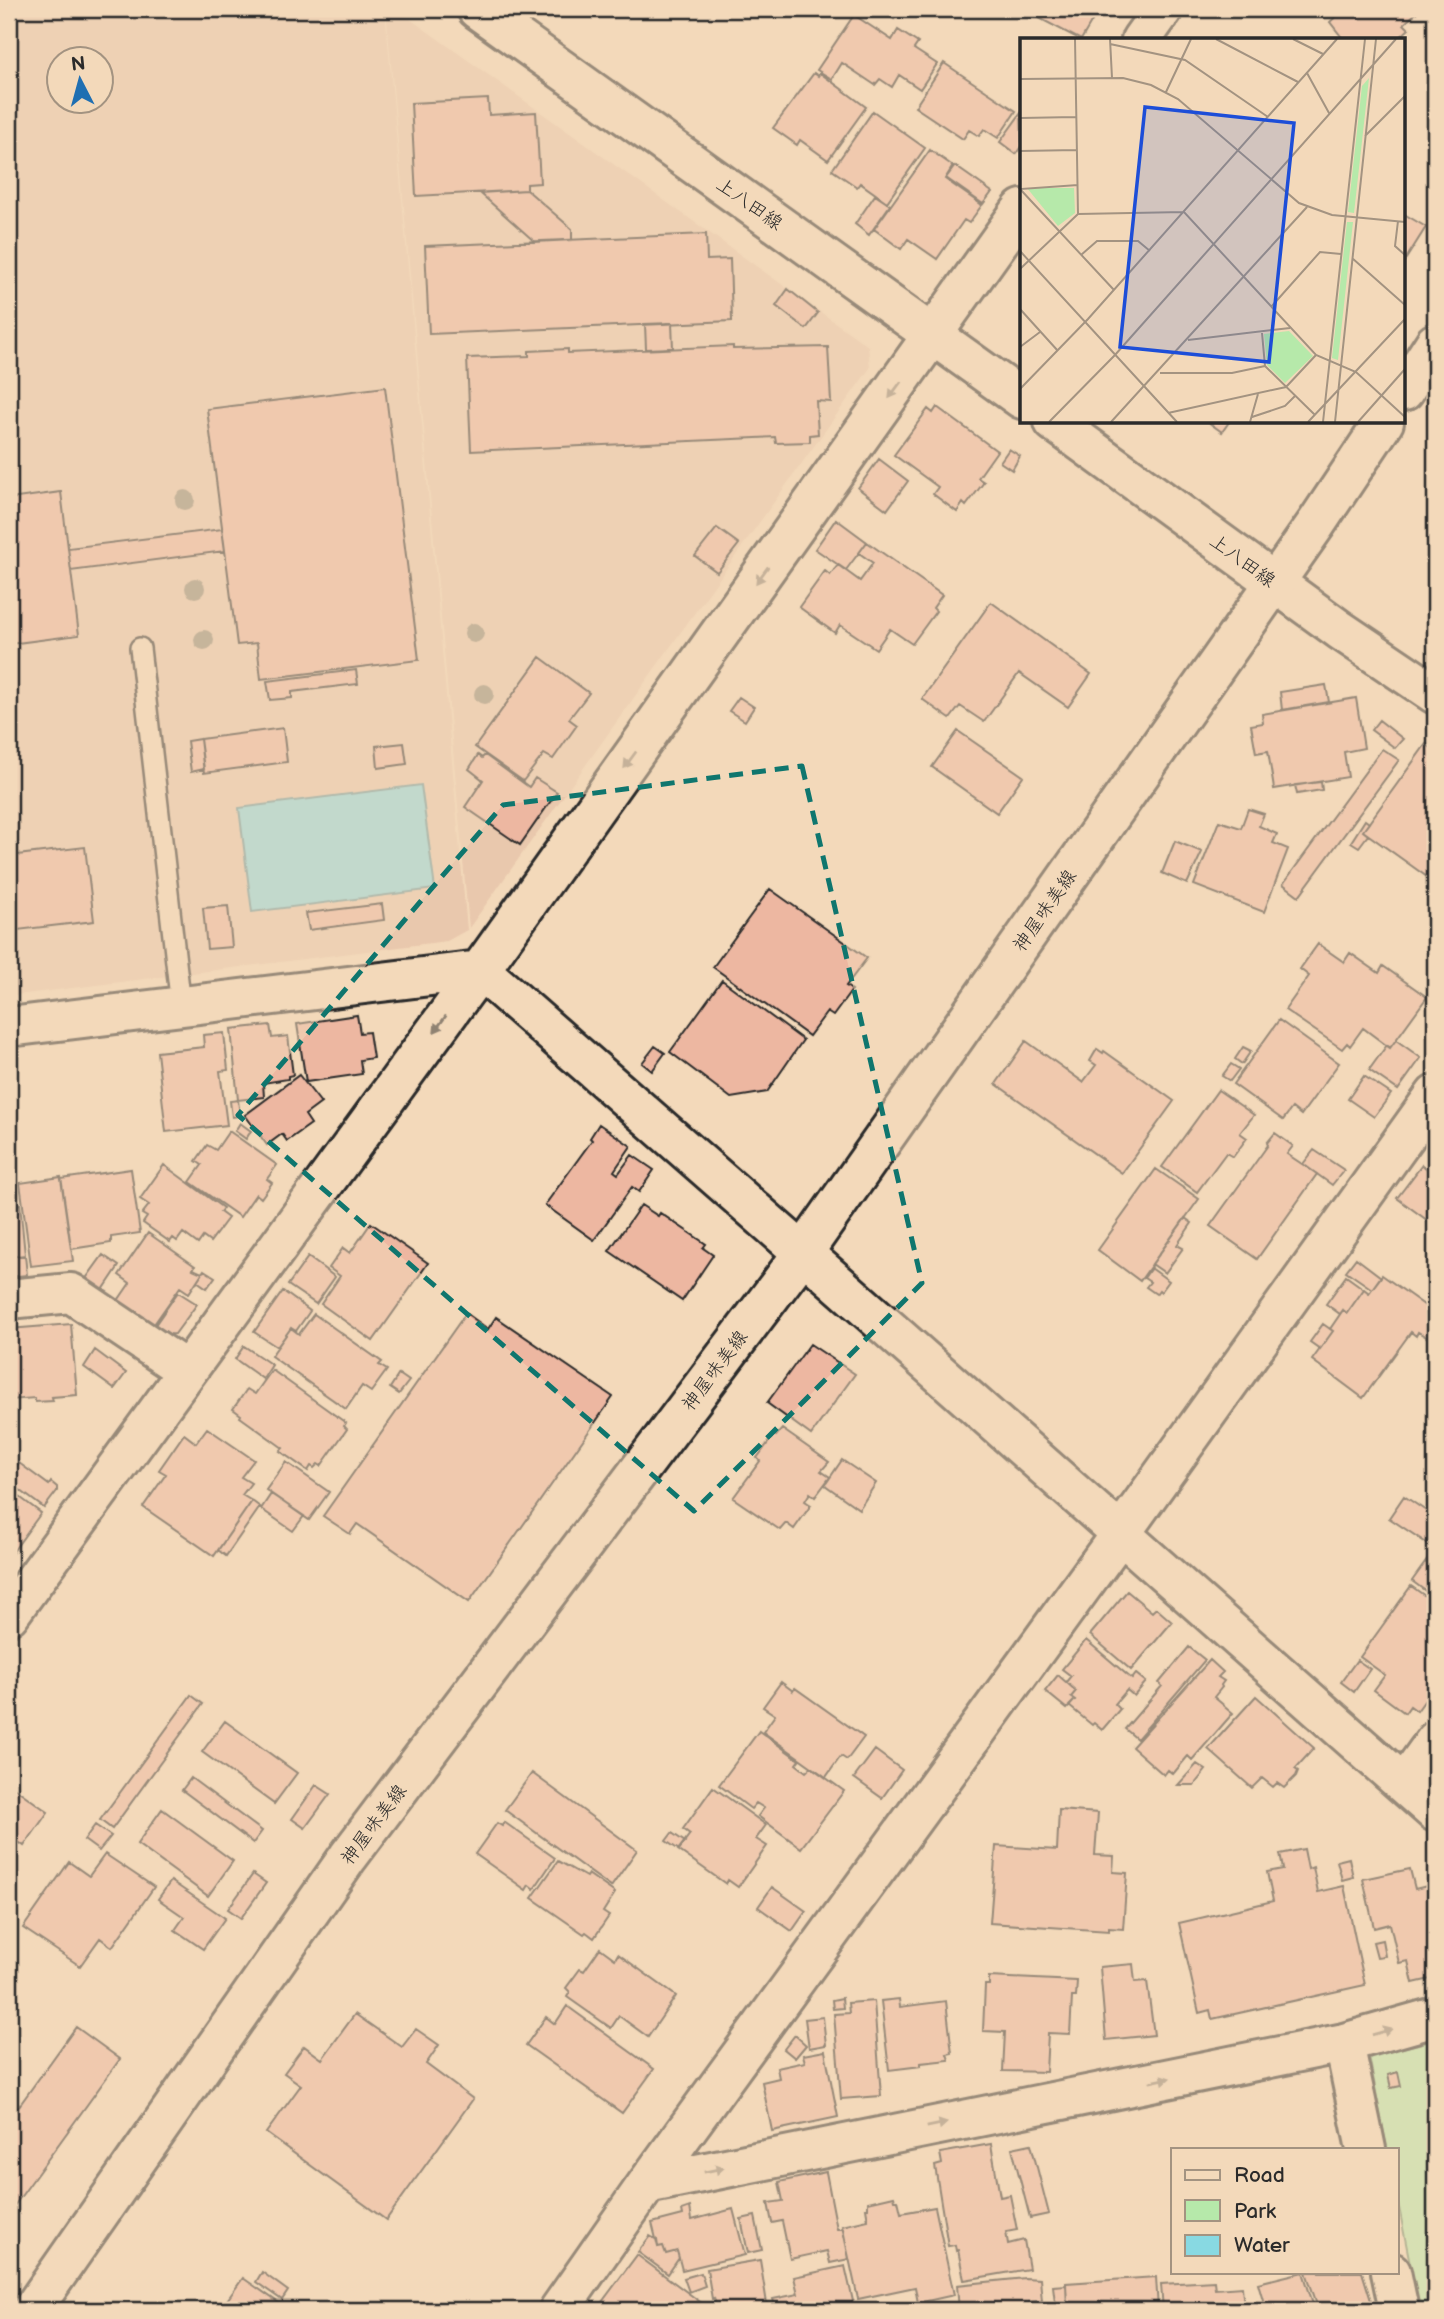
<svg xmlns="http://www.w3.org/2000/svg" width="1444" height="2319" font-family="'Balsamiq Sans','Klee One',sans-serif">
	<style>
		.built { fill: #e9c8ad; fill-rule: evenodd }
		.green { fill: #b6e9aa; stroke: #708a6a; stroke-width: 2 }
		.water { fill: #88d9e2; stroke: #639399; stroke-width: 2 }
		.building { fill: #edb7a1; stroke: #2b2b2b; stroke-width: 2 }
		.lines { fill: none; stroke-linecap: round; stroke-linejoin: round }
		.service-casing { stroke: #2b2b2b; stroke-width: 24 }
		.minor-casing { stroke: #2b2b2b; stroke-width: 44 }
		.tertiary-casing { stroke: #2b2b2b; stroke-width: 44 }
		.secondary-casing { stroke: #2b2b2b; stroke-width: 44 }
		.service { stroke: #f3d9ba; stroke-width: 19 }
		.minor { stroke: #f3d9ba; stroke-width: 38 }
		.tertiary { stroke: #f3d9ba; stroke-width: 38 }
		.secondary { stroke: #f3d9ba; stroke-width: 38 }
		.tree { fill: #918976 }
		.oneway { fill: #8f8272 }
		.marked { fill: none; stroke: #0f766e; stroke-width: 5; stroke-dasharray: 14 9; stroke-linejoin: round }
		.labels { text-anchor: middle; stroke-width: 5; stroke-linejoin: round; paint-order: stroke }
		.street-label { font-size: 19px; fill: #2b2b2b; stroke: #f3d9ba }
		.inset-road { fill: none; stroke: #a39381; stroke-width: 2 }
		.view { fill: #1d4ed8; fill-opacity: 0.15; stroke: #1d4ed8; stroke-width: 3.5 }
		.inset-edge { fill: none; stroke: #2b2b2b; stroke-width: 3.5 }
	</style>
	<rect width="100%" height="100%" fill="#f3d9ba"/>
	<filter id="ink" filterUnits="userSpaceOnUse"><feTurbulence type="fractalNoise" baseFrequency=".0143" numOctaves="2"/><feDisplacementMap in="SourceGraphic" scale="14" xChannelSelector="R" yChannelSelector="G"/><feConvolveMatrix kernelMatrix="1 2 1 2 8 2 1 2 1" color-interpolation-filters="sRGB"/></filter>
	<g filter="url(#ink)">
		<path class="built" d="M9,9H385L467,930L447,941L9,996ZM60,60H102V102H60Z
			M386,9H396L868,346L870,368L469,928Z"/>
		<path class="green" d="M1435,2040V2310H1419L1397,2197V2149H1387L1369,2056Z"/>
		<path class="water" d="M421,785L435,889L252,912L239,808Z"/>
		<path class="building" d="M878,9H900L894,19Z
			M1022,9H1099L1081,40Z
			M1344,9H1412L1416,13L1404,24L1409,29L1397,40H1344L1330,22Z
			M854,15L892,40L898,30L918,43L914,49L937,64L920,89L899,75L892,87L880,79L875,85L842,63L832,79L817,70Z
			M944,63L1016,111L998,138L984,129L979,136L969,130L963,139L915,107Z
			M814,73L818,76L820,73L866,107L828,160L800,140L797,145L773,128Z
			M488,99L489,115L536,112L540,183L527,184V190L416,196L411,103Z
			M873,111L925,148L887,202L860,183L857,187L832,170Z
			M1021,113L1022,145L1016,154L1000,142Z
			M930,150L953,166L945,179L982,205L969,223L964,220L937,259L908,239L901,249L874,229Z
			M955,166L992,192L983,204L946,178Z
			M527,190L572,229V240L535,242L480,193Z
			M875,195L890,205L869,235L855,224Z
			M1404,214L1426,227L1404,262Z
			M706,234L707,260L730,259L732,321L429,334L425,246Z
			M788,289L818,313L806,329L776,306Z
			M672,323L673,348L646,349L645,324Z
			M733,346V349L828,347L831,402L816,401L818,434L810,435V442L776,443L775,437L471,451L467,358L529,356V351L568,349V353Z
			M385,387L419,660L261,679L257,643L237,645L207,409Z
			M937,407L997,451L978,478L984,482L966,506L963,503L957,512L933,494L938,487L894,455L928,409L933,413Z
			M1208,422H1229L1222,432Z
			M1009,449L1020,456L1012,470L1000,462Z
			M879,459L908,481L887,510L858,488Z
			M61,492L79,635L9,644V499Z
			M836,519L867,542L846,570L815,549Z
			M717,528L739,544L717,572L695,556Z
			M222,529L225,551L71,571L68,548Z
			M867,542L942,595L933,608L936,611L912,644L890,629L876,649L840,625L835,633L799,607L825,571L830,575L838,565L860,581L873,563L859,553Z
			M991,602L1091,674L1068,707L1019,673L984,722L960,706L950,719L922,699Z
			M540,657L589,693L569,719L577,725L553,759L544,754L523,781L475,747Z
			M356,670L358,684L292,692V698L270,700L267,681Z
			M1326,685L1329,702L1282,710L1280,692Z
			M739,697L754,707L745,721L729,711Z
			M1356,698L1364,748L1344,752L1348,777L1274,789L1268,751L1256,753L1251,725L1263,723L1262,714Z
			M1379,720L1403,739L1395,748L1371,730Z
			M283,728L287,762L204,773L200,739Z
			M958,731L1023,776L997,813L932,767Z
			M200,739L204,769L191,772L187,741Z
			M404,743L407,764L378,768L376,746Z
			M1426,744L1435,751V871L1430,879L1363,831Z
			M1382,749L1399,760L1299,896L1283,884Z
			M478,755L482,758L485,755L529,787L535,778L557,792L520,845L465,807L483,780L469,769Z
			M1321,782L1322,790L1297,794L1295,785Z
			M1248,809L1264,814L1259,826L1277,834L1273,843L1288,849L1264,912L1194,885L1219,821L1241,828Z
			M1365,820L1369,823L1363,831L1368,835L1359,847L1351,842Z
			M1175,841L1202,852L1187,884L1162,873Z
			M85,847L94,921L9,931V856Z
			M770,889L867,958L846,986L852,990L833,1016L827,1012L809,1036L713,967Z
			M382,904L384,920L309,930L306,913Z
			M228,906L232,947L207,949L203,908Z
			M1318,944L1344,962L1350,953L1379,973L1383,966L1427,997L1390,1048L1363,1028L1350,1046L1347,1043L1342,1049L1285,1010L1309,976L1300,969Z
			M722,980L803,1040L767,1092L731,1098L670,1052Z
			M357,1015L360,1033L369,1032L373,1058L360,1060L362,1074L306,1082L297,1024Z
			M1279,1020L1339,1063L1301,1115L1292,1108L1283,1120L1233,1084Z
			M270,1025L272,1038L288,1036L293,1075L288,1076V1079L263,1083L264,1097L238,1100L231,1029Z
			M224,1033L228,1070L220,1071L227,1125L166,1132L157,1052L204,1047L203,1035Z
			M1396,1040L1421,1058L1398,1090L1369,1070L1387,1045L1390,1048Z
			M1026,1041L1083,1082L1096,1065L1090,1061L1097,1049L1103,1053L1104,1051L1174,1101L1122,1173L996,1084Z
			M655,1046L665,1053L652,1071L642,1063Z
			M1243,1047L1251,1051L1242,1064L1235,1059Z
			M1231,1064L1239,1069L1230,1081L1222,1076Z
			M299,1075L321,1103L305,1115L311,1124L287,1141L282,1134L267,1145L245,1115Z
			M1364,1076L1391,1094L1374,1117L1348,1099Z
			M1218,1090L1254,1115L1240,1133L1247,1138L1233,1157L1226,1153L1197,1192L1162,1167Z
			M238,1100L240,1116L232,1117L230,1101Z
			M240,1123L251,1131L246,1139L235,1131Z
			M599,1124L631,1146L614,1171L618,1174L632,1155L654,1170L639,1192L632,1187L594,1240L545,1205L592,1140L590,1138Z
			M229,1131L277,1165L267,1179L272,1183L261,1198L256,1194L240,1217L190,1182L202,1165L196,1161L207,1145L216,1150Z
			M1275,1133L1293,1146L1287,1154L1317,1174L1257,1259L1210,1226L1268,1145L1267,1143Z
			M1314,1150L1344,1170L1332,1185L1303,1164Z
			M164,1165L223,1208L220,1212L228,1218L210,1242L203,1237L198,1244L183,1233L177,1241L173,1238L170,1242L143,1223L147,1217L142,1214L149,1205L140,1199Z
			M1422,1165L1435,1175V1226L1397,1198Z
			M131,1169L140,1233L111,1237V1243L71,1249L61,1179Z
			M1156,1169L1199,1199L1140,1281L1098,1250Z
			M61,1177L73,1261L31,1266L20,1183Z
			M20,1204L25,1255L9,1257V1205Z
			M641,1205L658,1216L660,1213L706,1244L703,1248L713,1255L682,1301L609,1251Z
			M1185,1218L1192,1223L1177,1245L1183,1248L1165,1273L1152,1264Z
			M371,1223L428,1263L373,1341L321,1304L340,1276L329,1268L343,1248L350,1253Z
			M148,1233L195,1266L193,1269L202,1273L189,1293L180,1287L152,1327L117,1302L130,1283L119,1275Z
			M25,1255L27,1275L9,1277V1257Z
			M103,1255L119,1266L99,1296L82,1284Z
			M308,1257L335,1277L316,1304L288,1285Z
			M1356,1258L1381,1277L1372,1289L1346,1271Z
			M1151,1268L1169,1281L1161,1292L1159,1290L1156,1294L1146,1287L1150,1282L1144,1278Z
			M204,1270L215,1277L207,1288L197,1281Z
			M1382,1275L1435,1313L1432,1316L1435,1318V1329L1428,1338L1418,1332L1416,1336L1411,1332L1363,1398L1312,1360L1333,1331L1330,1329L1343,1310L1347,1313L1364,1289L1369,1293Z
			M1346,1276L1364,1289L1347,1313L1343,1310L1340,1314L1326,1304Z
			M283,1291L310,1311L296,1331L291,1328L277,1347L254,1332Z
			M178,1292L197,1304L175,1334L148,1335Z
			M466,1313L488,1329L496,1317L613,1397L469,1602L357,1524L350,1534L323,1516Z
			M314,1314L382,1362L379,1365L387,1370L371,1392L362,1386L346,1409L271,1356L291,1328L299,1334Z
			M71,1324L77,1395L52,1397L53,1401L35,1402V1398L9,1400V1329Z
			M1323,1324L1333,1331L1320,1349L1310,1342Z
			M810,1344L855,1374L811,1435L767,1403Z
			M244,1346L272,1365L263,1379L235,1359Z
			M95,1350L126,1373L114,1389L84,1367Z
			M272,1370L346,1423L344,1426L347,1429L321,1466L318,1464L314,1468L311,1466L308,1471L280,1451L283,1448L240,1417L241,1415L233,1409L247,1389L255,1394Z
			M399,1374L409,1381L399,1394L390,1388Z
			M207,1428L254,1460L241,1477L251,1483L242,1495L252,1501L214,1556L143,1507L166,1474L159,1470L184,1434L196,1443Z
			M782,1429L829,1462L821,1471L830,1477L815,1497L810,1493L805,1501L811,1505L794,1529L786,1523L780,1530L733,1498L760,1461L757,1458L774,1435L776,1436Z
			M842,1460L876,1483L859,1509L825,1485Z
			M286,1462L329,1492L309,1520L266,1490Z
			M19,1463L49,1485L51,1482L57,1487V1491L44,1508L9,1482V1477Z
			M9,1489L41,1513L12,1553L9,1551Z
			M271,1494L304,1516L293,1531L261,1509Z
			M1404,1496L1435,1517V1540L1431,1546L1389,1518Z
			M252,1501L260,1507L226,1556L218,1550Z
			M1435,1549V1598L1412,1581Z
			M1411,1586L1435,1603V1686L1417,1711L1410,1706L1405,1713L1374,1690L1385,1675L1360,1657Z
			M1127,1591L1152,1612L1156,1608L1172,1622L1131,1670L1090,1635Z
			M1086,1640L1132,1679L1136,1674L1146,1682L1134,1696L1127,1690L1115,1704L1120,1709L1102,1730L1094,1723L1092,1725L1069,1706L1075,1700L1071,1697L1076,1691L1066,1682L1071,1676L1062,1669Z
			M1189,1647L1205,1660L1137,1739L1125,1729L1162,1686L1159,1683Z
			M1210,1660L1223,1672L1218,1677L1224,1681L1221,1685L1222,1687L1214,1697L1233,1713L1192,1760L1188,1756L1173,1774L1168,1770L1164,1775L1132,1747Z
			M1357,1660L1370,1669L1354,1692L1341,1682Z
			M1058,1675L1076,1691L1071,1697L1075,1700L1067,1709L1045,1691Z
			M781,1682L793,1691L795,1688L864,1737L847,1760L841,1756L826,1777L763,1732L775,1715L763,1707Z
			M191,1695L203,1704L112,1829L100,1820Z
			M1256,1696L1314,1748L1295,1769L1298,1771L1296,1776L1284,1788L1277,1783L1273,1787L1262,1778L1252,1788L1208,1749Z
			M225,1721L297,1773L274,1804L202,1752Z
			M759,1731L799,1760L796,1764L806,1772L811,1767L844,1791L801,1848L758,1816L764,1808L756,1803L751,1809L719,1785Z
			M875,1750L902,1770L882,1798L854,1778Z
			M1197,1764L1206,1770L1194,1785H1178Z
			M532,1773L637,1850L611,1887L505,1810Z
			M191,1778L262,1831L253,1843L182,1790Z
			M9,1784L48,1812L24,1846L9,1835Z
			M316,1785L330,1794L305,1828L292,1819Z
			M713,1787L766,1825L756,1839L767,1846L738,1887L728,1880L726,1884L678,1850L690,1834L683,1829Z
			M162,1809L233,1861L208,1896L137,1844Z
			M1059,1810L1098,1813L1095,1855L1114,1856L1113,1872L1127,1873L1123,1929L1109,1928V1931L990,1923L996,1846L1057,1850Z
			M504,1822L555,1858L534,1889L529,1885L526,1890L475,1854L497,1823L502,1826Z
			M95,1825L111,1836L99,1851L84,1840Z
			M672,1833L685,1842L679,1850L666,1841Z
			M1304,1849L1308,1869L1313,1867L1318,1892L1344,1886L1365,1985L1212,2019L1210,2010L1199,2013L1179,1923L1273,1901L1267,1872L1283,1869L1280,1854Z
			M105,1854L154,1887L112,1947L100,1938L80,1966L23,1928L69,1862L89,1876Z
			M1349,1858L1353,1877L1342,1880L1337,1861Z
			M558,1861L586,1877L588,1874L615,1893L603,1912L609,1916L594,1938L586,1932L584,1934L532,1898Z
			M1410,1869L1415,1889L1435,1884V1978L1413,1983L1408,1961L1399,1963L1390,1924L1374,1928L1363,1879Z
			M253,1874L266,1883L241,1918L228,1909Z
			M171,1881L225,1918L203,1949L175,1930L184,1917L158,1899Z
			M772,1887L806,1911L792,1931L758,1907Z
			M1382,1940L1385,1956L1377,1957L1373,1942Z
			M600,1948L615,1959L618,1954L676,1996L648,2037L619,2016L611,2028L567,1997L570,1992L566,1988L580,1969L584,1971Z
			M1133,1964L1135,1982L1147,1981L1154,2035L1106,2040L1100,1967Z
			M989,1977L1077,1981L1076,1997H1072L1070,2034L1048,2033L1046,2072L1003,2071L1005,2032L983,2031L985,1985H989Z
			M842,1998L843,2008L833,2009L832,2000Z
			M899,1999L900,2007L946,2001L952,2053L947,2054L949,2060L921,2063V2066L889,2070L881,2001Z
			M874,2001L881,2096L841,2099L834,2014L849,2013L848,2003Z
			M567,2006L654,2069L622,2113L526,2045L546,2017L555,2024Z
			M355,2014L402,2047L416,2029L439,2045L426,2064L473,2099L386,2220L266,2133L301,2085L284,2073L304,2046L322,2059Z
			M823,2017L826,2045L809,2048L805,2019Z
			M76,2027L120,2059L9,2213V2120Z
			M795,2035L806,2045L795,2058L784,2049Z
			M825,2051L838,2117L772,2131L762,2082L779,2078L777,2068L805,2062L803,2055Z
			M1398,2072L1401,2086L1391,2088L1388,2075Z
			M991,2144L1000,2197L1010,2195L1017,2230L1006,2232L1008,2244L1024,2240L1029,2269L964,2280L958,2250L956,2251L955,2245L948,2246L935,2166L942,2164L940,2153Z
			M1031,2144L1049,2214L1030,2218L1012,2148Z
			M826,2172L837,2229H843L849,2259L830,2263L827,2251L790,2259L782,2221L772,2223L768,2203L783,2201L779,2182Z
			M894,2196L895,2200H898L901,2213L935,2207L954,2295L918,2303L915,2287L858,2299L842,2226L868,2220L866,2208H868V2202Z
			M690,2207L692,2220L733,2209L745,2255L682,2270L677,2251L666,2254L663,2246L658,2247L652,2223L683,2215L682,2210Z
			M755,2216L762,2250L748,2253L741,2219Z
			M650,2236L657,2240L658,2247L663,2246L666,2254L677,2251L679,2258L668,2274L638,2252Z
			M637,2255L711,2310H613L602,2302Z
			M760,2260L768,2310H717L714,2298L712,2299L707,2269Z
			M845,2266L855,2310H776L773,2299L798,2294L794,2277Z
			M262,2272L288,2291L282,2300L256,2282Z
			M1303,2272L1315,2310H1266L1258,2283Z
			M1306,2272H1362L1374,2310H1319Z
			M701,2273L705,2286L689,2292L684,2278Z
			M1156,2277L1158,2310H1067L1066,2283Z
			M243,2278L289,2310H220Z
			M1025,2278L1040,2279L1042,2301L1030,2302L1031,2310H959L957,2285Z
			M1214,2281L1215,2289L1242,2287L1244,2306H1236L1237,2310H1163L1161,2284Z
			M1066,2285L1067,2302H1055L1053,2286Z
			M1435,2295V2310H1430L1427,2297Z"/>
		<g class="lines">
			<g class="service-casing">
				<path id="service" d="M140,648L181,1006"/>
			</g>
			<g class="minor-casing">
				<path id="minor" d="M1141,40L1163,9
					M9,1027L480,970L835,1281L1435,1812
					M9,1299L71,1293L187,1371
					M9,1615L480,970L1022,209
					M1404,1784L1435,1741
					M1344,2043L1366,2149
					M647,2184L1344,2043L1435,2017
					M1391,2272L1399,2310
					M559,2310L647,2184L1121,1533L1435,1095"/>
			</g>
			<g class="tertiary-casing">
				<path id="tertiary" d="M477,9L1022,399
					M1054,422L1340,630L1435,694"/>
			</g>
			<g class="secondary-casing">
				<path id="secondary" d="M1404,391L1435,343
					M32,2310L348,1857L803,1253L1316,524L1384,422"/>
			</g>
			<use href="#service" class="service"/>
			<use href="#minor" class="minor"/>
			<use href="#tertiary" class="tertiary"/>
			<use href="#secondary" class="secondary"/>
		</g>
		<g class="tree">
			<circle cx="185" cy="500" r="10"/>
			<circle cx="195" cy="588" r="10"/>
			<circle cx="474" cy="633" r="10"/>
			<circle cx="204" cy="640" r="10"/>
			<circle cx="484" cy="694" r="10"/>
		</g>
		<defs><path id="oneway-solid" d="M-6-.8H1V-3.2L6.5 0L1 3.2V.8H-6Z" transform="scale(1.75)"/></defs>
		<g class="oneway">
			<use href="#oneway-solid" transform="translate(895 390) rotate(126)"/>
			<use href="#oneway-solid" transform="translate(762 575) rotate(126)"/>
			<use href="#oneway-solid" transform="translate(630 760) rotate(126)"/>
			<use href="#oneway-solid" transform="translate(440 1024) rotate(126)"/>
			<use href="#oneway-solid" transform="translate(1382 2032) rotate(-16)"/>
			<use href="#oneway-solid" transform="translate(1160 2080) rotate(-11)"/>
			<use href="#oneway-solid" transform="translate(937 2125) rotate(-11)"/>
			<use href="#oneway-solid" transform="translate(714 2170) rotate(-11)"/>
		</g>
	</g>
	<path d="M0 0H1444V2319H0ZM802,766L922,1283L694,1511L238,1115L503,805Z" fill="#f3d9ba" fill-opacity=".55" fill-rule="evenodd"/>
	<path class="marked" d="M802,766L922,1283L694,1511L238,1115L503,805Z"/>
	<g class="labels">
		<g class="street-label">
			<text transform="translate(750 203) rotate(35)" y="7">上八田線</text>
			<text transform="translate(1243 560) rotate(36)" y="7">上八田線</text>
			<text transform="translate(1044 910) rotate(-55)" y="7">神屋味美線</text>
			<text transform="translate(714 1370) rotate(-53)" y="7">神屋味美線</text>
			<text transform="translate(373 1824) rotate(-53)" y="7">神屋味美線</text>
		</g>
	</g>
	<g transform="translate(1020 38)">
		<rect width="385" height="385" fill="#f3d9ba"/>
		<path d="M349,40L334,175L328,174L342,48ZM7,150H54L55,175L38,188ZM327,184H333L318,322L312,320ZM269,293L293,318L265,345L247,327L244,296Z" fill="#b6e9aa"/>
		<path class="inset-road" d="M55,1L58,176M90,1L92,40M196,1L278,44M273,1L303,16M90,6L165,22L248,79M287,35L309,75M0,41L103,40L131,47L158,61L279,165L312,177L385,184M146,54L171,1M0,80L56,79M345,98L385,58M0,113L57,112M58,147L0,151L94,252M378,183L375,208L385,217M0,213L157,384M61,217L77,203H118L130,213M332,220L385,267M0,231L58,176L164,174L296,317L336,334L385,379M251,269L300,214L321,216M0,271L38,313M242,295L245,328L295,377M168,302L270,290M0,309L20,294M140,335H212L245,328M0,351L68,281L317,1M148,375L266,349L296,317M232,379L265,368L275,358M29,384L95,317L376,1M91,384L287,169M230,384L238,356M288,384L385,281M303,384L345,1M315,384L356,1M338,384L385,331"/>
		<path class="view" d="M125,69L274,85L249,324L100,309Z"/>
		<rect width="385" height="385" class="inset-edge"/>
	</g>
	<rect width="1444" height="2319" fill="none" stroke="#f3d9ba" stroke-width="35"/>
	<rect x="18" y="18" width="1409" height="2284" fill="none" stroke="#2b2b2b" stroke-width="2.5" filter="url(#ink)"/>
	<rect x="1171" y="2148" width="228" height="126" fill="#f3d9ba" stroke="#a39381" stroke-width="2"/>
	<rect x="1185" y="2170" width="35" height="10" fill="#f3d9ba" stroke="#a39381" stroke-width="2"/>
	<text x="1234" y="2182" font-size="21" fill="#2b2b2b">Road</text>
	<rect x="1185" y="2200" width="35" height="21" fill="#b6e9aa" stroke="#a39381" stroke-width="2"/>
	<text x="1234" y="2218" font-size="21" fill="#2b2b2b">Park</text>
	<rect x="1185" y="2235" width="35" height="21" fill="#88d9e2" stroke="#a39381" stroke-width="2"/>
	<text x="1234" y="2252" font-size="21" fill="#2b2b2b">Water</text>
	<g transform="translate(80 80) rotate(354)"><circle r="33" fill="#f3d9ba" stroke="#a39381" stroke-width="2"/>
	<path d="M0-5L12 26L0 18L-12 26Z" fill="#1f6fb2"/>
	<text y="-10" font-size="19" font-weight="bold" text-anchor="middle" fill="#2b2b2b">N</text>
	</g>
</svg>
